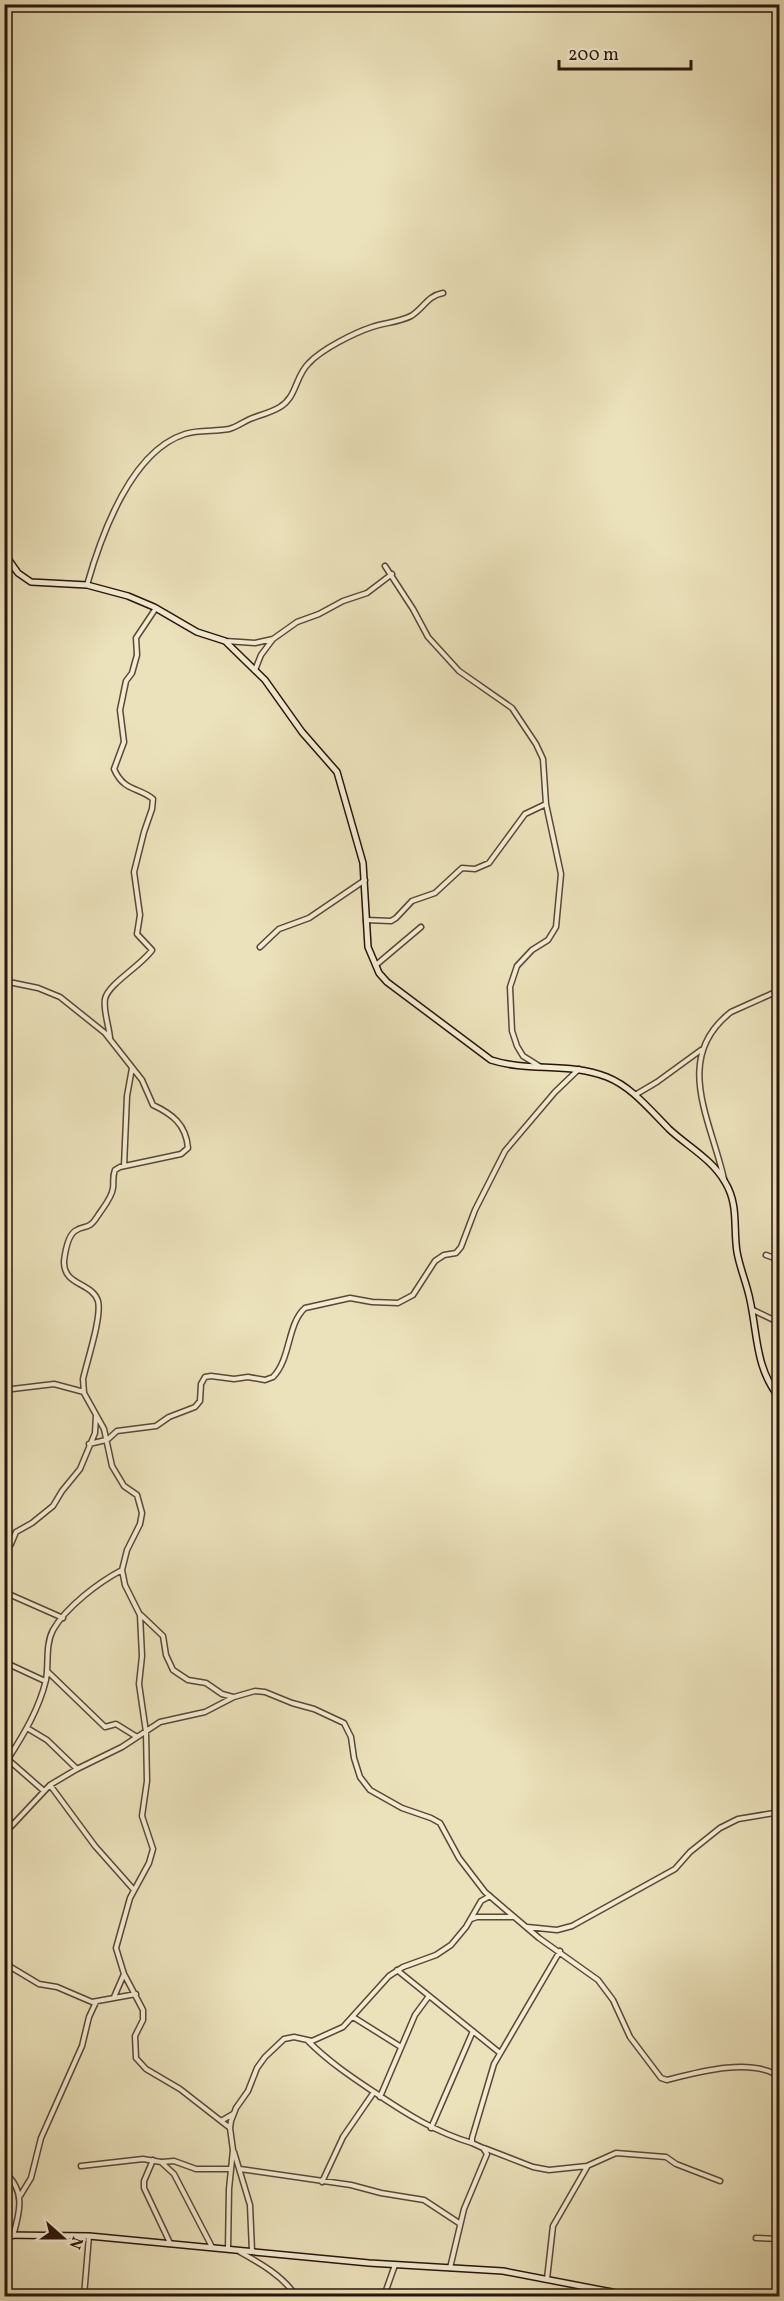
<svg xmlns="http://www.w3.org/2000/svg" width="784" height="2301" font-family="Vollkorn,serif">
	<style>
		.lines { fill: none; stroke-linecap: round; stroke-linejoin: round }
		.street-casing { stroke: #5a4735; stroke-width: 7 }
		.secondary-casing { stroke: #2a1409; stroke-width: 8 }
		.street { stroke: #f2ecd2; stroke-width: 4 }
		.secondary { stroke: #f2ecd2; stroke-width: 5 }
	</style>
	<rect width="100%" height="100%" fill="#ebe1ba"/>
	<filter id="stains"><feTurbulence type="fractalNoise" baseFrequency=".00333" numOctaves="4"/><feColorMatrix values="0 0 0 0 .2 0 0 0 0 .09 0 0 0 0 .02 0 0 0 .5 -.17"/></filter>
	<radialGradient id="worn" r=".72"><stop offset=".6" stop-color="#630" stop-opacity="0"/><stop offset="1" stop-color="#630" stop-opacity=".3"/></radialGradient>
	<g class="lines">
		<g class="street-casing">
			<path id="street" d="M385,566L413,609L428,637L459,671L512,708L536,744L543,759L546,804L561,874L556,927L548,940L532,950L517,966L510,987L512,1031L517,1046L523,1056L539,1066
				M87,585C101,536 131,451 185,434C200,429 215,432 229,429C237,427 243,422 250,419C260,415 270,413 280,407C297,397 295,376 309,363C322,349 354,333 372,327C384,323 399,322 411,316C424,308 427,296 443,293
				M225,641L255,643L273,639L297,622L319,614L343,601L367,593L392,574
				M255,670L261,655L273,639
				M366,920L391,921L396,918L412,901L435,893L462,868L475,869L489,863L525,814L546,804
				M260,947L279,929L309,918L365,880
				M376,965L421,927
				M4,981L38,988L60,997L105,1033L142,1080L153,1105C172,1114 186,1124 188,1148L181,1154L120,1167L115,1170C112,1177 114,1182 113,1188C112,1198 102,1209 97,1217C88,1231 85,1224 75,1231C68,1236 65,1253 64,1261C63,1286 92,1282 98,1301C102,1317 87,1361 83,1379L84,1393L104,1429L112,1466L124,1486L137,1495L142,1513L140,1524L127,1550L122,1570L125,1585L140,1615L142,1656L139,1684L146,1732L147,1781L142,1816L153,1849L149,1863L130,1898L116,1948L124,1974L143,2010V2020L135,2036L136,2058L146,2069L180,2089L230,2128
				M110,1038C109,1026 103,1010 105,999C108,984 141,966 152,950L137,934L140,915L134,872L144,832L152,809L153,799C139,787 124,792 114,769L124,742L120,710L126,681L132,673L137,655L136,638L156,608
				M635,1095L657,1082L701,1050
				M124,1166L127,1096L132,1068
				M724,1179C711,1120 672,1058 731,1012L780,990
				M766,1255L780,1260
				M753,1310L780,1323
				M4,1390L54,1384L84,1392
				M106,1441L117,1431L156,1426L169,1417L195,1407L200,1401L201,1384L205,1377L211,1376L234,1379L248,1377L265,1380L273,1377C291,1359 287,1324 305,1308L350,1298L372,1302L398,1303L413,1295L435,1261L444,1255L456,1253L461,1247L475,1210L505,1151L555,1092L579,1069
				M89,1444L106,1440
				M4,1553L11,1544L16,1532L32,1523L53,1506L62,1491L80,1469L95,1433L96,1415
				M4,1592L63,1618
				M141,1615L163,1636L166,1655L173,1670L188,1680L206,1683L222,1694L233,1697
				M780,1650L777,1667L780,1680
				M4,1662L45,1681
				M47,1671L105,1727L116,1724L137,1737
				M27,1728L47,1740L77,1769
				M4,1756L44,1791
				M8,1759C24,1734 39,1709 46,1680C49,1664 45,1645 53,1630C66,1607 99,1582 122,1570
				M50,1785L95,1846L134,1890
				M4,1834L50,1785L77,1769L122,1747L160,1722L205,1712L234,1697L255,1691L265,1692L292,1703L314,1709L344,1723L351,1737L354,1758L360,1777L370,1790L402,1808L431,1818L440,1823L459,1858L485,1892L539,1938L598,1980L613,2000L630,2037L661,2078L667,2080C698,2072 752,2057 780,2077
				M471,1919L477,1917H514
				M527,1927L557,1930L572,1926L675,1869L690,1852L720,1828L738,1819L780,1812
				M4,1963L39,1984L57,1987L92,2002L136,1994
				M397,1970L500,2053
				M114,1997L124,1974
				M353,2017L401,2047
				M308,2041C328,2061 350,2076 374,2092C405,2113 435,2132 472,2143
				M380,2097L415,2015L429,1996
				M221,2121L233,2114
				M431,2128L473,2031
				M484,2148L533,2167L549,2170L587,2166L616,2153L666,2157L676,2164L720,2181
				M234,2152L250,2205L252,2251
				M153,2160L144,2181V2188L170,2243
				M162,2162L174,2161L196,2169H231
				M81,2166L143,2159L161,2162L174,2174L212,2247
				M240,2169L351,2185L381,2193L424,2200L459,2223
				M4,2172C26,2190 20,2212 13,2236
				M322,2182L343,2137L374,2092
				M20,2196L31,2178L41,2138L82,2046L89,2017L96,2002
				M756,2238L780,2239
				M228,2249L229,2189L233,2150L230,2128L231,2121L236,2108L248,2091L257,2068L265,2057L284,2039L294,2037L312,2041L343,2027L389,1976L403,1967L436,1955L451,1945L466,1927L481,1901L490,1896
				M240,2252C260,2263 283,2276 296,2296
				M450,2268L464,2209L487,2154L483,2148L472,2143V2138L494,2064L560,1951
				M547,2279L553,2226L587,2167
				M84,2296L89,2236
				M384,2296L395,2265
				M587,2296L588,2289"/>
		</g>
		<g class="secondary-casing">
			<path id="secondary" d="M4,553L18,573L31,582L87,585L128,596L154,607L197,632L225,641L265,680L302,732L337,772L363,863L368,947L379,973L387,982L491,1060C528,1072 569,1062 607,1077C632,1087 650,1110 669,1129C687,1146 712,1159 725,1182C739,1205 733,1227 737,1252C740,1269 747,1284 750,1300C758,1337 755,1367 780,1399
				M4,2235L89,2236L369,2263L503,2271L612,2292L619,2296"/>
		</g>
		<use href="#street" class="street"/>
		<use href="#secondary" class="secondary"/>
	</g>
	<rect width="784" height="2301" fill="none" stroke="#ebe1ba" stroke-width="24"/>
	<rect x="6" y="6" width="772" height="2289" fill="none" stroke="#2a1409" stroke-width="3"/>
	<rect x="12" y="12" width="760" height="2277" fill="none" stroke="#2a1409" stroke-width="1.5"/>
	<g transform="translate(63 2238) rotate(111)" stroke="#f2ecd2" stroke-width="4.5" paint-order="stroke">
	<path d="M0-4.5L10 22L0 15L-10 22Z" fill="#2a1409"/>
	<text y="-9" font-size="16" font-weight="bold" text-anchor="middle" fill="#2a1409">N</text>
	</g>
	<path d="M559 60v9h132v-9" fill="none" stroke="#2a1409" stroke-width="3"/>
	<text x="568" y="60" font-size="18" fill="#2a1409" stroke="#f2ecd2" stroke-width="4.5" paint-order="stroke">200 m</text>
	<rect width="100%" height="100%" filter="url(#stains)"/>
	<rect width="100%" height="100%" fill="url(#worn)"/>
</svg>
